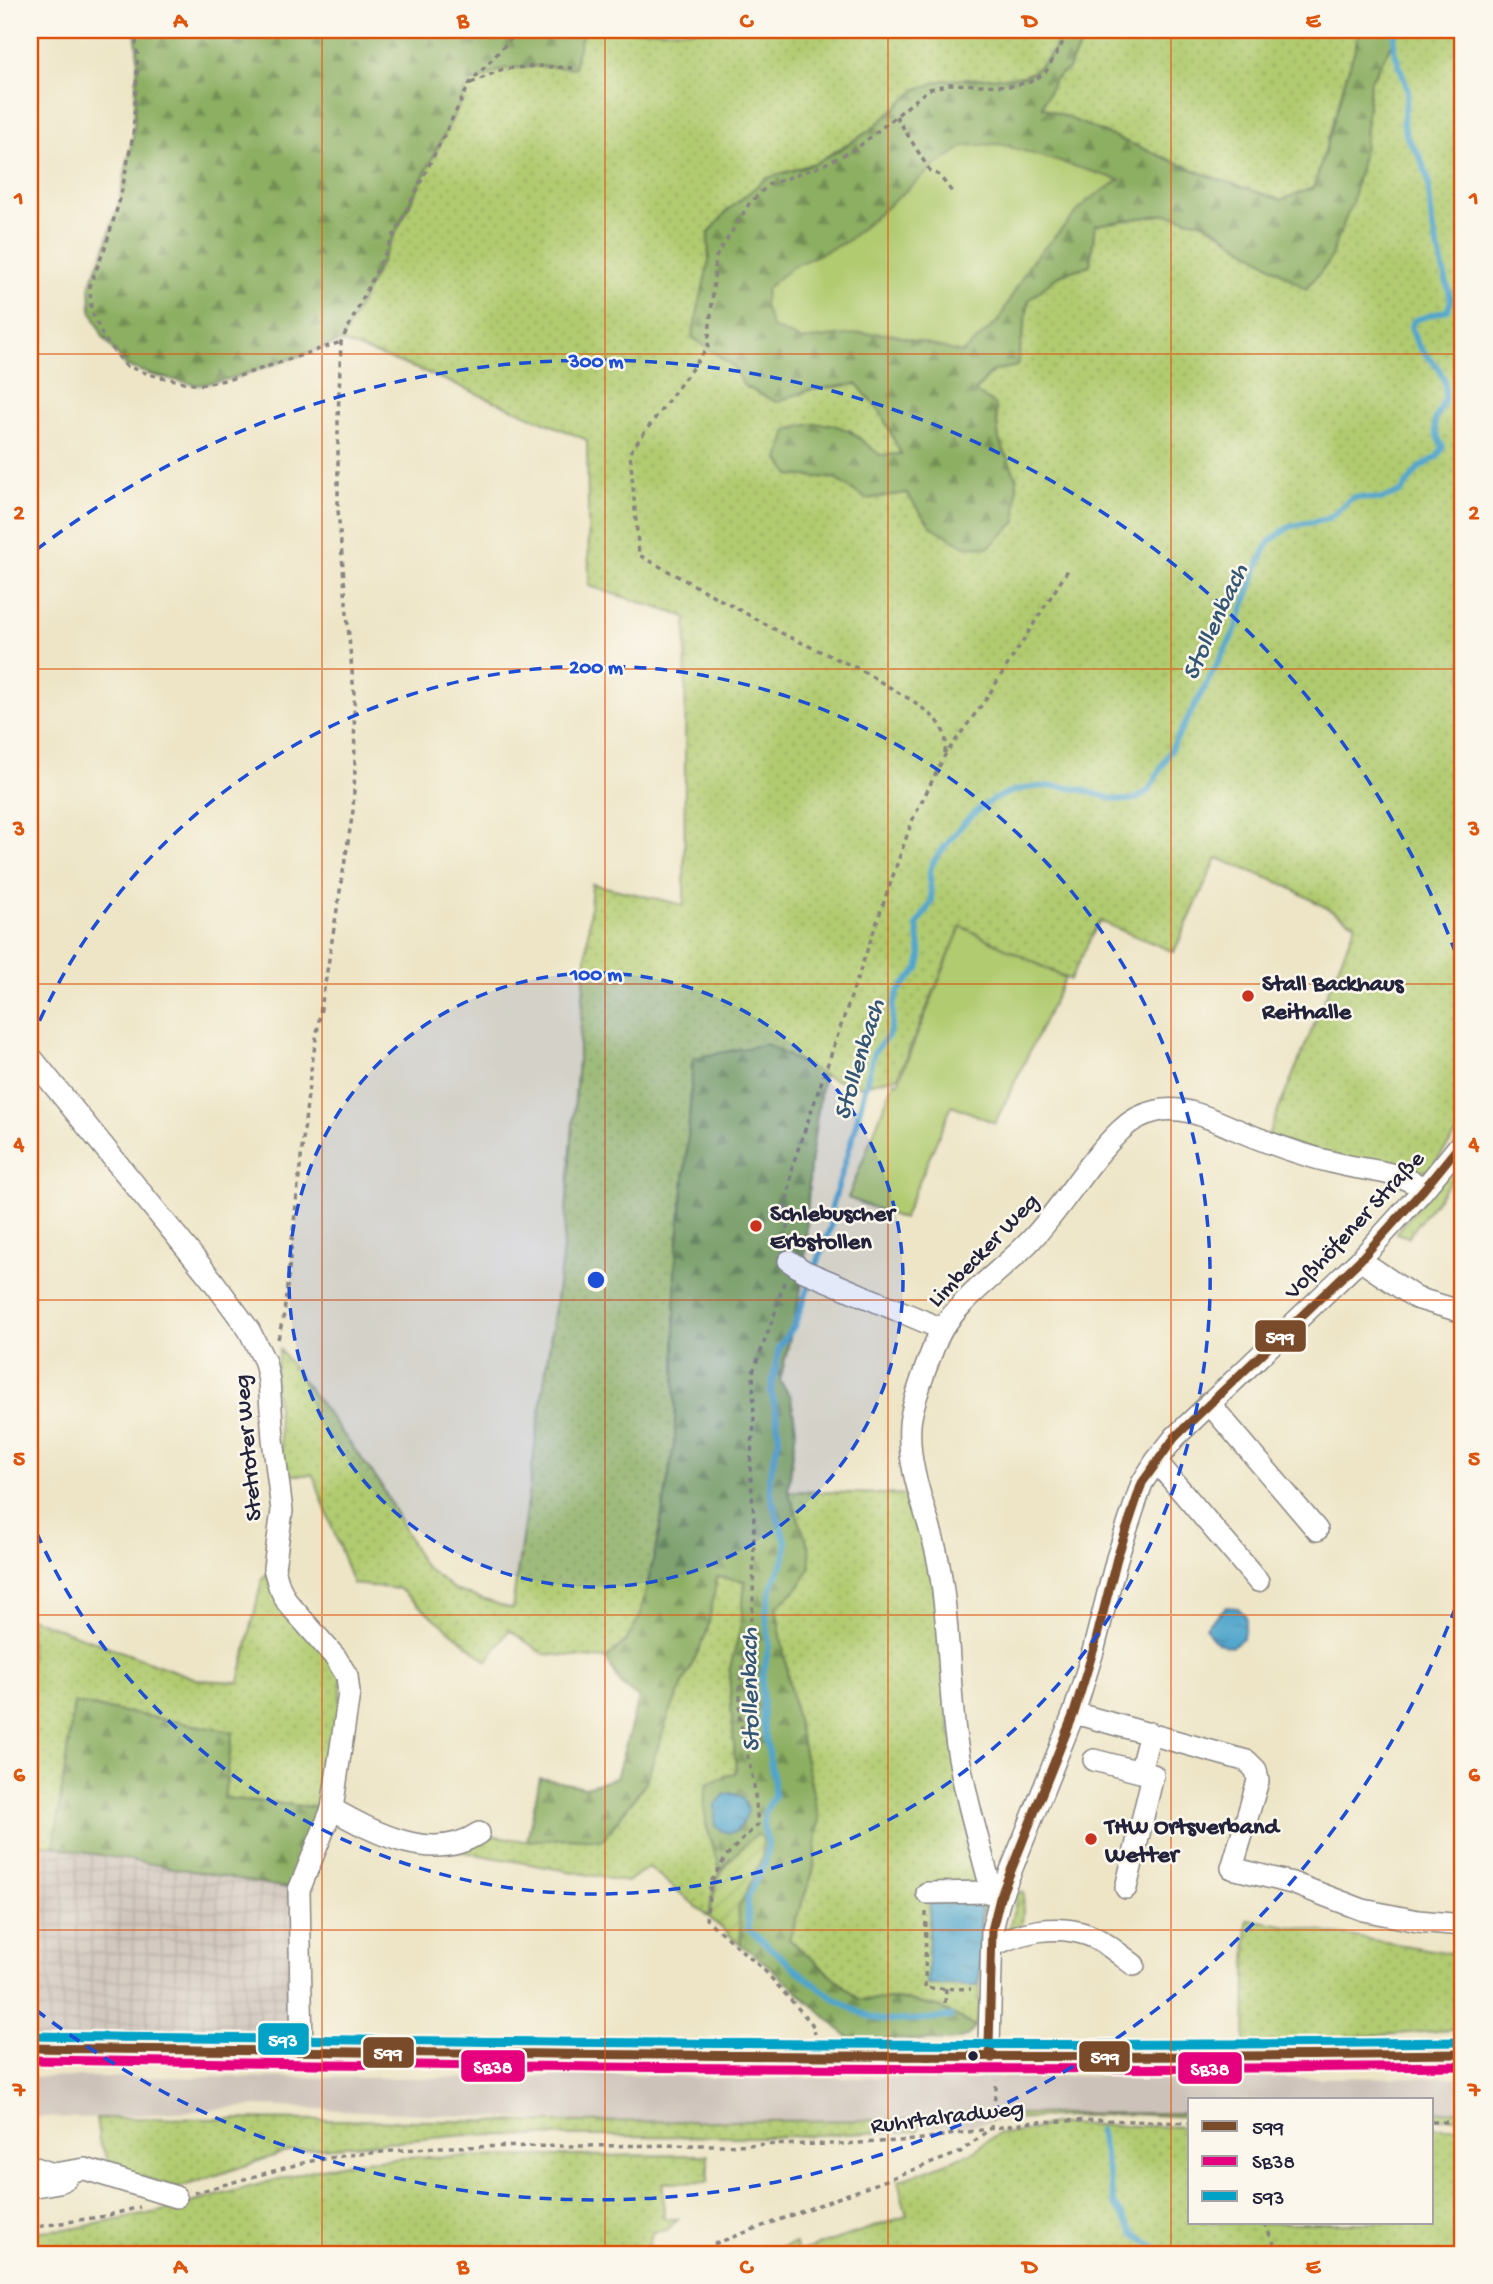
<svg xmlns="http://www.w3.org/2000/svg" width="1493" height="2284" font-family="'Gochi Hand',sans-serif">
	<style>
		.industrial { fill: url(#industrial-grid) }
		.railway { fill: #cdc2b9 }
		.grass { fill: url(#grass-dots); stroke: #6a7656; stroke-width: 2 }
		.forest { fill: url(#forest-firs); stroke: #57684e; stroke-width: 2; fill-rule: evenodd }
		.park { fill: #b1cb70; stroke: #6a7656; stroke-width: 2 }
		.garden { fill: url(#garden-furrows); stroke: #6a7656; stroke-width: 2 }
		.water { fill: url(#water-ripples); stroke: #396484; stroke-width: 2 }
		.lines { fill: none; stroke-linecap: round; stroke-linejoin: round }
		.stream { stroke: #50a5cc; stroke-width: 6 }
		.minor-casing { stroke: #888480; stroke-width: 24 }
		.major-casing { stroke: #888480; stroke-width: 32 }
		.path { stroke: #888480; stroke-width: 3.5; stroke-dasharray: 5 5; stroke-linecap: butt }
		.minor { stroke: #fff; stroke-width: 21 }
		.major { stroke: #fff; stroke-width: 28 }
		.bus-1-casing { stroke: #fbf7ec; stroke-width: 14 }
		.bus-2-casing { stroke: #fbf7ec; stroke-width: 14 }
		.bus-3-casing { stroke: #fbf7ec; stroke-width: 14 }
		.bus-1 { stroke: #7a4b2a; stroke-width: 9 }
		.bus-2 { stroke: #e5007d; stroke-width: 9 }
		.bus-3 { stroke: #02a2c7; stroke-width: 9 }
		.grid { fill: none; stroke: #de560e; stroke-width: 2; stroke-opacity: 0.55 }
		.ring { fill: none; stroke: #1d4ed8; stroke-width: 3.5; stroke-dasharray: 12 9 }
		.poi-dot { fill: #c8321e; stroke: #fbf7ec; stroke-width: 2.5 }
		.bus-dot { fill: #22223b; stroke: #fbf7ec; stroke-width: 2.5 }
		.labels { text-anchor: middle; stroke-width: 5; stroke-linejoin: round; paint-order: stroke }
		.poi-label { font-size: 24px; font-weight: bold; fill: #22223b; stroke: #fbf7ec; text-anchor: start }
		.street-label { font-size: 24px; fill: #22223b; stroke: #fbf7ec }
		.water-label { font-size: 26px; font-style: italic; fill: #345675; stroke: #fbf7ec }
		.centre { fill: #1d4ed8; stroke: #fbf7ec; stroke-width: 3.5 }
		.ring-label { font-size: 21px; text-anchor: middle; font-weight: bold; fill: #1d4ed8; stroke: #fbf7ec; stroke-width: 5; stroke-linejoin: round; paint-order: stroke }
		.line-badge { stroke: #fbf7ec; stroke-width: 2.5 }
		.badge-label { font-size: 19px; text-anchor: middle; font-weight: bold; fill: #fff }
		.neatline { fill: none; stroke: #de560e; stroke-width: 2.5 }
		.grid-label { font-size: 23px; text-anchor: middle; font-weight: bold; fill: #de560e }
	</style>
	<defs>
		<pattern id="industrial-grid" width="8" height="8" patternUnits="userSpaceOnUse" patternTransform="scale(1.75)"><rect width="8" height="8" fill="#cdc2b9"/><path d="M0 4h8M4 0v8" fill="none" stroke="#b0a6a0"/></pattern>
		<pattern id="grass-dots" width="8" height="8" patternUnits="userSpaceOnUse" patternTransform="scale(1.75)"><rect width="8" height="8" fill="#b1cb70"/><path d="M2 2h.1M6 6h.1" fill="none" stroke="#98ae62" stroke-width="1.8" stroke-linecap="round"/></pattern>
		<pattern id="forest-firs" width="22" height="20" patternUnits="userSpaceOnUse" patternTransform="scale(1.75)"><rect width="22" height="20" fill="#8caf62"/><path d="M5 1l3.5 6h-7zM16 11l3.5 6h-7z" fill="#728e52"/></pattern>
		<pattern id="garden-furrows" width="10" height="10" patternUnits="userSpaceOnUse" patternTransform="scale(1.75)"><rect width="10" height="10" fill="#b1cb70"/><path d="M-1 1l2-2M0 10L10 0M9 11l2-2" fill="none" stroke="#98ae62"/></pattern>
		<pattern id="water-ripples" width="26" height="14" patternUnits="userSpaceOnUse" patternTransform="scale(1.75)"><rect width="26" height="14" fill="#50a5cc"/><path d="M2 4q2-2 4 0t4 0M15 11q2-2 4 0t4 0" fill="none" stroke="#4286a7"/></pattern>
	</defs>
	<rect width="100%" height="100%" fill="#fbf7ec"/>
	<filter id="ink" filterUnits="userSpaceOnUse"><feTurbulence type="fractalNoise" baseFrequency=".0143" numOctaves="2"/><feDisplacementMap in="SourceGraphic" scale="14" xChannelSelector="R" yChannelSelector="G"/><feConvolveMatrix kernelMatrix="1 2 1 2 8 2 1 2 1" color-interpolation-filters="sRGB"/></filter>
	<filter id="wash" filterUnits="userSpaceOnUse"><feTurbulence type="fractalNoise" baseFrequency=".00686" numOctaves="4" result="noise"/><feDisplacementMap in="SourceGraphic" scale="28" xChannelSelector="R" yChannelSelector="G"/><feGaussianBlur stdDeviation="1.57" result="paint"/><feColorMatrix in="noise" values="0 0 0 0 0 0 0 0 0 0 0 0 0 0 0 0 0 1.4 0 .05"/><feComposite in="paint" operator="in"/></filter>
	<g filter="url(#wash)">
		<rect width="100%" height="100%" fill="#ede5c6"/>
		<path class="industrial" d="M30,1842L299,1890L302,2051L30,2048Z"/>
		<path class="railway" d="M586,2072L733,2079L1165,2075L1233,2078L1463,2077V2111L1432,2112V2100H1190V2113L1010,2114L1009,2119L957,2127L592,2122L258,2106L96,2118L30,2117V2077L526,2078Z"/>
		<path class="grass" d="M583,30H1064C1052,53 1041,74 1013,78L869,131L815,163L765,179L708,234L709,261L693,337L733,366L744,386L776,402L810,390L857,384L881,413L901,454L880,456L850,430L779,460L790,475L833,478L867,499L906,493L932,526L965,546L1017,479L999,440L995,405L975,392L993,371L1017,366L1029,300L1059,275L1090,265L1095,225L1166,214L1205,223L1307,289L1364,151L1370,82L1400,30H1463V1126L1429,1170L1418,1172L1391,1164L1358,1163L1267,1137L1356,924L1283,884L1217,858L1174,952L1099,921L1070,980L961,926L898,1077L855,1087L823,1075L795,1059L729,1052L693,1058L687,1150L675,1271V1439L657,1544L640,1616L627,1640L606,1659L544,1654L509,1630L487,1661L399,1589L353,1584L313,1475H284L274,1379L280,1350L381,1485L423,1565L455,1590L512,1609L563,1250L592,884L684,905L686,617L589,586L587,440L423,371L341,342L470,83L503,69L536,66L574,68Z
			M1088,30H1359C1357,47 1351,61 1346,77C1335,115 1326,151 1313,188L1281,200L1209,176L1041,107L1054,80L1068,69Z
			M1463,1153V1165L1408,1237L1396,1233Z
			M788,1491L914,1495L933,1559L950,1728L987,1904L982,1914L979,2013L975,2027L938,2007L898,1999L860,2000L789,1939L813,1872L819,1820L790,1689L776,1607L798,1588L809,1547Z
			M269,1574L342,1678L332,1809L224,1798L233,1732L74,1703L54,1847L30,1842V1618L199,1680L239,1682L262,1579Z
			M717,1576L745,1581L741,1627L729,1672L736,1772L708,1784L706,1826L721,1870L714,1886L709,1917L649,1867L627,1882L437,1847L479,1833L524,1841L568,1838L603,1840L645,1784L670,1712L707,1632Z
			M1247,1919L1463,1955V2029L1245,2045Z
			M1463,2111V2118H1432V2112Z
			M1190,2113V2117L1129,2114L1009,2119V2114Z
			M96,2118L544,2122L925,2120L917,2131L770,2137L466,2135L289,2151L178,2188L111,2167L99,2140Z
			M1052,2124L1190,2127V2223H1432V2128H1463V2254H762L795,2243L798,2252L907,2216L898,2181L971,2153L997,2134L1023,2132Z
			M708,2155V2182L663,2183L664,2219H678L667,2230L653,2232L646,2254H30V2232L76,2228L158,2212L308,2171L350,2162L420,2157Z"/>
		<path class="forest" d="M135,30H583L574,68L536,66L503,69L470,83L341,342L230,379L198,385L152,375L126,366L103,337L91,310L90,285L105,248L120,199L133,136L138,58Z
			M1064,30H1088L1068,69L1054,80L1042,107L1209,176L1281,200L1313,188C1326,151 1336,115 1346,77C1351,61 1357,47 1359,30H1400L1370,82L1364,151L1352,203L1328,263L1306,289L1206,223L1166,214L1095,225L1090,265L1059,275L1029,300L1017,366L993,371L975,391L995,405L999,440L1017,479L1016,522L989,547L965,546L931,526L906,493L867,499L833,478L790,475L779,460L787,430C834,416 845,426 880,455L901,454L881,413L857,384L810,390L776,402L744,386L733,366L692,337L709,261L708,234L727,211L765,179L815,163L838,151L869,131L917,89L944,80L1027,76L1049,58ZM935,166L1119,180L1088,200L1030,263L998,321L962,353L892,334L862,333L801,340L772,327L764,305L792,267L846,242Z
			M766,1044L823,1075L810,1165L804,1276L780,1381L791,1397L796,1429L788,1491L809,1547L811,1567L798,1588L776,1607L790,1689L819,1820L813,1872L789,1939L860,2000L898,1999L938,2007L975,2027C968,2038 961,2039 949,2041L849,2038L768,1965L741,1945L738,1909L762,1858H730L721,1870C711,1841 699,1814 707,1784L736,1772L729,1672L741,1627L745,1581L717,1577L707,1632L670,1712L645,1784L602,1840L568,1838L527,1841L540,1778L585,1787L616,1778L639,1698L623,1687L606,1659L627,1640L640,1616L657,1544L675,1439V1271L687,1150L693,1058Z
			M74,1703L233,1732L224,1798L332,1809L299,1890L54,1847Z"/>
		<path class="park" d="M1000,144L1120,180L1088,200L1030,263L998,321L962,353L892,334L862,333L801,340L772,327L764,305L767,288L792,267L846,242L935,166L965,146Z
			M961,926L1065,978L995,1123L952,1105L903,1219L848,1198L894,1081L898,1083Z"/>
		<path class="garden" d="M757,1834L763,1838L762,1858L738,1909L741,1945L709,1917C717,1872 723,1864 757,1834Z
			M1018,1891L1024,1892L1022,1926L1009,1930Z"/>
		<path class="water" d="M1226,1607L1238,1608L1246,1616L1243,1638L1231,1647C1217,1644 1213,1640 1205,1627Z
			M731,1793C742,1796 745,1800 748,1811C741,1830 733,1840 715,1826V1806L724,1795Z
			M930,1902L981,1903L979,1986L927,1985Z"/>
		<g class="lines">
			<path class="stream" d="M951,2017C932,2018 897,2023 881,2020C837,2010 782,1957 748,1929V1896L766,1860L768,1844L763,1825L765,1812L774,1796V1782L763,1723L762,1680L769,1645L766,1613L772,1585L785,1558L786,1542L772,1501L769,1478L779,1439L776,1410L771,1392L779,1347L794,1326L831,1226L832,1207L854,1132L874,1052L888,1036L892,1024L893,1006L898,992L918,969L921,957L917,925L932,901C926,860 931,866 954,835C986,793 1026,780 1078,789C1094,792 1119,804 1135,799C1140,797 1145,793 1149,790L1234,633L1261,558L1270,541L1291,526L1328,519L1353,497L1382,499L1401,492L1419,468L1437,457L1443,447C1422,412 1448,417 1445,386C1443,367 1429,361 1419,346C1415,341 1413,332 1411,326L1415,320L1448,310L1451,299L1432,225L1428,178L1419,155L1407,138L1403,121L1408,90L1394,50L1395,30
				M1099,2130L1115,2205L1134,2233L1165,2254"/>
		</g>
	</g>
	<g filter="url(#ink)">
		<g class="lines">
			<g class="minor-casing">
				<path id="minor" d="M30,1056L213,1281L249,1330L265,1362L269,1381L273,1439L282,1511L274,1568L279,1586L287,1602L336,1658L347,1676L349,1693L332,1809L299,1890L302,2051
					M1360,1260L1416,1298L1463,1312
					M789,1261L804,1271L942,1329
					M1209,1403L1317,1530
					M1156,1461L1258,1581
					M1074,1713L1247,1761L1256,1770L1258,1781L1232,1868L1292,1883L1363,1910L1418,1921L1463,1925
					M1094,1760L1140,1772L1150,1733
					M332,1809C375,1833 433,1864 479,1833
					M1126,1888L1153,1775L1140,1772
					M927,1893L992,1892
					M1000,1898L992,1892C978,1839 962,1786 955,1732C948,1674 949,1607 936,1551C926,1509 907,1469 910,1425C911,1406 934,1341 944,1326C968,1292 1004,1269 1032,1239C1064,1205 1087,1162 1121,1130C1131,1120 1143,1114 1157,1111C1183,1105 1212,1119 1235,1129C1268,1143 1301,1155 1335,1163C1366,1171 1397,1170 1424,1189
					M992,1946C1022,1932 1055,1923 1088,1935C1105,1941 1120,1955 1134,1965
					M992,2058L989,2045L992,1930L1000,1898L1074,1713L1094,1648L1117,1558L1142,1483L1156,1461L1175,1437L1360,1260L1424,1189L1463,1141
					M30,2166L53,2174L85,2169L176,2197
					M30,2187L59,2182L67,2178"/>
			</g>
			<g class="major-casing">
				<path id="major" d="M30,2048L718,2057L1157,2058L1463,2054"/>
			</g>
			<path class="path" d="M135,30L138,58L133,136L120,199L105,248L90,285L91,310L103,337L126,366L152,375L198,385L230,379L341,342
				M471,83L503,69L536,66L574,68
				M896,116L930,171L939,175L952,192
				M945,753L946,738L941,726L936,719L916,703L859,669L787,636L639,555L630,452L708,347L716,257L749,204L768,185L821,166L857,148L929,89L950,84L1011,86L1030,82L1045,73L1070,30
				M788,1240L786,1210L793,1164L912,821L945,755L986,699L1068,570
				M784,1282L774,1316L753,1372L754,1423L750,1465L754,1520L753,1606L740,1682V1719L754,1785L758,1824L726,1856L711,1882L706,1919L765,1971L812,2024L815,2034
				M278,1339L284,1314L310,1076L353,811L355,769L354,694L338,510V419L341,342L470,83L519,30
				M926,1912L925,1988L971,1989
				M945,2003L946,1988
				M1432,2122H1463
				M194,2193L306,2162L348,2155L438,2147L842,2144L916,2140L1034,2122L1102,2120L1190,2123
				M1264,2223L1279,2254
				M30,2228L105,2216L140,2207
				M714,2244L959,2153L991,2128L997,2080"/>
			<use href="#minor" class="minor"/>
			<use href="#major" class="major"/>
			<g class="bus-1-casing">
				<path id="bus-1" d="M30,2048C508,2054 985,2060 1463,2054
					M992,2058L989,2045L992,1930L1000,1898L1074,1713L1094,1648L1117,1558L1142,1483L1175,1437L1360,1260L1424,1189L1463,1141"/>
			</g>
			<g class="bus-2-casing">
				<path id="bus-2" d="M30,2060C508,2067 985,2072 1463,2066"/>
			</g>
			<g class="bus-3-casing">
				<path id="bus-3" d="M30,2036C508,2042 985,2048 1463,2042"/>
			</g>
			<use href="#bus-1" class="bus-1"/>
			<use href="#bus-2" class="bus-2"/>
			<use href="#bus-3" class="bus-3"/>
		</g>
	</g>
	<path class="grid" d="M322,30V2254M605,30V2254M888,30V2254M1171,30V2254M30,354H1463M30,669H1463M30,984H1463M30,1300H1463M30,1615H1463M30,1930H1463"/>
	<circle cx="596" cy="1280" r="307" fill="#1d4ed8" fill-opacity=".12"/>
	<g class="ring">
		<circle cx="596" cy="1280" r="307"/>
		<path d="M31 1040A614 614 0 1 1 31 1520"/>
		<path d="M1463 1587A920 920 0 0 1 36 2010M36 550A920 920 0 0 1 1463 973"/>
	</g>
	<g class="poi-dot">
		<circle cx="1248" cy="996" r="7"/>
		<circle cx="756" cy="1226" r="7"/>
		<circle cx="1091" cy="1839" r="7"/>
	</g>
	<circle class="bus-dot" cx="973" cy="2056" r="6"/>
	<g class="labels">
		<g class="poi-label">
			<text x="1262" y="990">Stall Backhaus<tspan x="1262" dy="28">Reithalle</tspan></text>
			<text x="770" y="1220">Schlebuscher<tspan x="770" dy="28">Erbstollen</tspan></text>
			<text x="1105" y="1833">THW Ortsverband<tspan x="1105" dy="28">Wetter</tspan></text>
		</g>
		<g class="street-label">
			<text transform="translate(1353 1224) rotate(-47)" y="8">Voßhöfener Straße</text>
			<text transform="translate(982 1249) rotate(-46)" y="8">Limbecker Weg</text>
			<text transform="translate(246 1448) rotate(-95)" y="8">Stetroter Weg</text>
			<text transform="translate(947 2115) rotate(-7)" y="8">Ruhrtalradweg</text>
		</g>
		<g class="water-label">
			<text transform="translate(1213 621) rotate(-65)" y="9">Stollenbach</text>
			<text transform="translate(857 1059) rotate(-73)" y="9">Stollenbach</text>
			<text transform="translate(748 1690) rotate(-91)" y="9">Stollenbach</text>
		</g>
	</g>
	<circle cx="596" cy="1280" r="10" class="centre"/>
	<g class="ring-label">
		<text x="596" y="367">300 m</text>
		<text x="596" y="673">200 m</text>
		<text x="596" y="980">100 m</text>
	</g>
	<g class="line-badge">
		<rect x="1254" y="1319" width="53" height="34" rx="7" fill="#7a4b2a"/>
		<rect x="257" y="2022" width="53" height="34" rx="7" fill="#02a2c7"/>
		<rect x="362" y="2036" width="53" height="33" rx="7" fill="#7a4b2a"/>
		<rect x="1078" y="2040" width="53" height="33" rx="7" fill="#7a4b2a"/>
		<rect x="460" y="2049" width="66" height="34" rx="7" fill="#e5007d"/>
		<rect x="1177" y="2051" width="66" height="34" rx="7" fill="#e5007d"/>
	</g>
	<g class="badge-label">
		<text x="1280" y="1343">599</text>
		<text x="283" y="2046">593</text>
		<text x="388" y="2059">599</text>
		<text x="1105" y="2063">599</text>
		<text x="493" y="2073">SB38</text>
		<text x="1210" y="2075">SB38</text>
	</g>
	<rect width="1493" height="2284" fill="none" stroke="#fbf7ec" stroke-width="77"/>
	<rect x="1188" y="2098" width="245" height="126" fill="#fbf7ec" stroke="#a4a2a5" stroke-width="2"/>
	<rect x="1202" y="2121" width="35" height="10" fill="#7a4b2a" stroke="#a4a2a5" stroke-width="2"/>
	<text x="1252" y="2134" font-size="21" fill="#22223b">599</text>
	<rect x="1202" y="2156" width="35" height="10" fill="#e5007d" stroke="#a4a2a5" stroke-width="2"/>
	<text x="1252" y="2168" font-size="21" fill="#22223b">SB38</text>
	<rect x="1202" y="2191" width="35" height="10" fill="#02a2c7" stroke="#a4a2a5" stroke-width="2"/>
	<text x="1252" y="2204" font-size="21" fill="#22223b">593</text>
	<rect x="38" y="38" width="1416" height="2208" class="neatline"/>
	<g class="grid-label">
		<text x="180" y="27">A</text>
		<text x="463" y="27">B</text>
		<text x="746" y="27">C</text>
		<text x="1030" y="27">D</text>
		<text x="1313" y="27">E</text>
		<text x="19" y="204">1</text>
		<text x="1474" y="204">1</text>
		<text x="19" y="519">2</text>
		<text x="1474" y="519">2</text>
		<text x="19" y="835">3</text>
		<text x="1474" y="835">3</text>
		<text x="19" y="1150">4</text>
		<text x="1474" y="1150">4</text>
		<text x="19" y="1465">5</text>
		<text x="1474" y="1465">5</text>
		<text x="19" y="1781">6</text>
		<text x="1474" y="1781">6</text>
		<text x="19" y="2096">7</text>
		<text x="1474" y="2096">7</text>
		<text x="180" y="2273">A</text>
		<text x="463" y="2273">B</text>
		<text x="746" y="2273">C</text>
		<text x="1030" y="2273">D</text>
		<text x="1313" y="2273">E</text>
	</g>
</svg>
